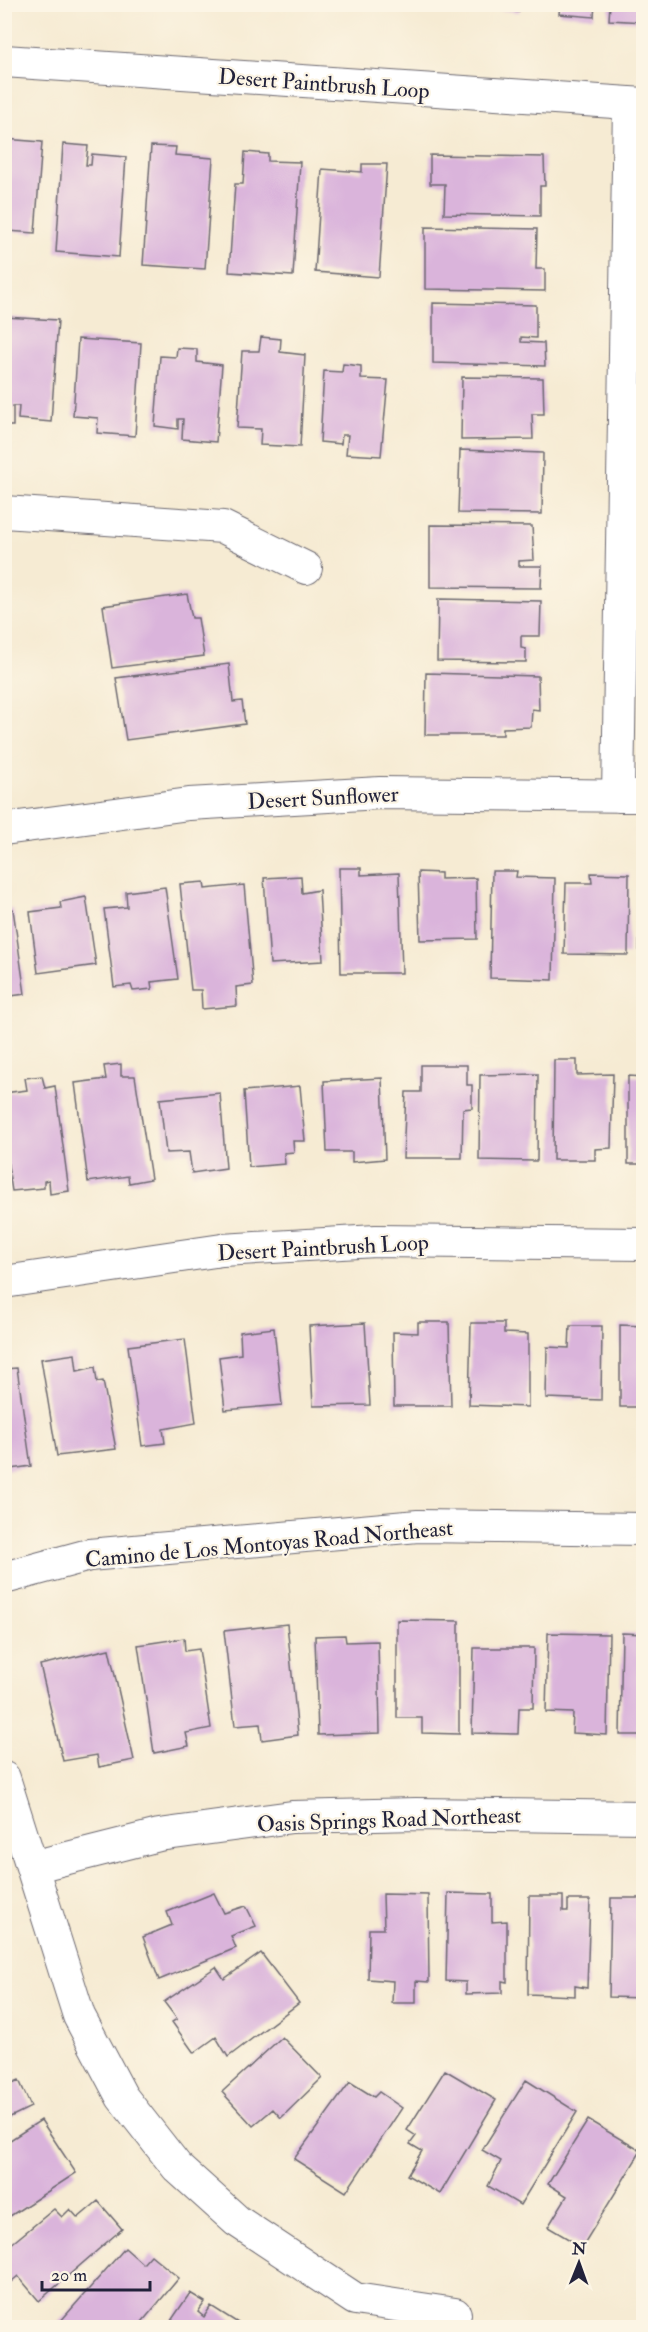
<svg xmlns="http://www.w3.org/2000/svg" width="648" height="2332" font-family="'IM FELL Double Pica',serif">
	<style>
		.building { fill: #dab4db }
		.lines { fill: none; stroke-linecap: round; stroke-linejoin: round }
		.street-casing { stroke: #6c6870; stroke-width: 34 }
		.street { stroke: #fff; stroke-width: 32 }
		.labels { text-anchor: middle; stroke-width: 4.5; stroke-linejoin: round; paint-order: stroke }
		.street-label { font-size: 22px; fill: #22223b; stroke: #fcf5e5 }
	</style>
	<rect width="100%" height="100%" fill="#fcf5e5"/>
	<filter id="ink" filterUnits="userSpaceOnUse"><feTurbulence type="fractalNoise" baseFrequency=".0167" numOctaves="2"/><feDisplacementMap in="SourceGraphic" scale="12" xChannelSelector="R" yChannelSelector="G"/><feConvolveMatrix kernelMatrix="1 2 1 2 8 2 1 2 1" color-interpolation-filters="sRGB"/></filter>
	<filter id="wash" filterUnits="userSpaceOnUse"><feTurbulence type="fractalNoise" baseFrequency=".008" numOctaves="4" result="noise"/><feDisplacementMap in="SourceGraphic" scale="24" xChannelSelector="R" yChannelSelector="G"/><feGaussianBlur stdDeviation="1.35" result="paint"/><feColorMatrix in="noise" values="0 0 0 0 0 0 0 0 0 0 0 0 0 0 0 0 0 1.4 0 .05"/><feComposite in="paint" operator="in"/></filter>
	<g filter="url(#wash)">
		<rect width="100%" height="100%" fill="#f6ebd3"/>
		<g id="blocks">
			<path class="building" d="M452,4H520L519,12Z
				M560,4H595L594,17L559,14Z
				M610,4H644V22L609,20Z
				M4,139L42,142L35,233L8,231V244H4Z
				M63,144L88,146L86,165H91L92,154L126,157L119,257L56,252Z
				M151,146L176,147L175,155L213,158L205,269L143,265Z
				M245,152L268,154V161L300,162L293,276L229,272L235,184H243Z
				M430,155L544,157L545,186H540V216L444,214L445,184H430Z
				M362,164H387L379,277L315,272L322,169L362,172Z
				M425,227L537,229L536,269H545V291L425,289Z
				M433,303L536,305V338L521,337V342L544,343L545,366L433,363Z
				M4,317L58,320L51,422L18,419L19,406H13V426H4Z
				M261,337L281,339L280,352L305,355L300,447L260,445L261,429L237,428L242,351H259Z
				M78,339L141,343L135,436L97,433L98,418L73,416Z
				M177,348L197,349V362L222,365L216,442L182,439L183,419H178V429L155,426L160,356L176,357Z
				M343,364L361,366V379L388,380L381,456L346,454L348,435H342L341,444L320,442L324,371L342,372Z
				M462,377L543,378L544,414H532L533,439L461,440Z
				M460,450L543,453L542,514L458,513Z
				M430,525L532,526L534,560L519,561V566H542L541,588L430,587Z
				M187,594L192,618H198L204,656L112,668L103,606Z
				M438,599L541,601L540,636H521V648L526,649V662L437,661Z
				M229,664L233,702L242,701L245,724L126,740L116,678Z
				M426,673L538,676L539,710L532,709L531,727L503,728V735H425Z
				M339,868H361V875L399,873L402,973H341Z
				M492,871H517L516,877L555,878L553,980L490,978Z
				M418,872L441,873V879L476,878L477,939L420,940Z
				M591,873L629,874L628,955L564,954L566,883H592Z
				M640,875H644V978H639Z
				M301,876L302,893L319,890L323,961L270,964L264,878Z
				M204,882L205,889L244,885L253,985L236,987L237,1006L202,1009L201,990H191L180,884Z
				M165,887L178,979L151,982L152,989L133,991L131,985L114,987L104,909L127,907L126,892Z
				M86,897L96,965L38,973L30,912L61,908L60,902Z
				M13,909L25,994L4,997V910Z
				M554,1060H577V1075L613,1074L611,1148L595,1149V1160H553Z
				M121,1064V1076H135L151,1179L129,1183L128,1176L88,1182L75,1083L106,1079L104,1066Z
				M421,1065H467V1085H472V1108L463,1109L462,1158H403L406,1092H421Z
				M538,1074L537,1161L479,1160L480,1075Z
				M42,1076L45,1088L55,1086L69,1191L50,1194L49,1180L44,1181V1188L12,1191L4,1139V1093L27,1090L25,1078Z
				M628,1076L644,1077V1164H628Z
				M382,1078L385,1159L352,1162V1152H327L324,1081Z
				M300,1086L305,1141H293L294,1152L284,1153L285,1164L249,1167L244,1091Z
				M220,1093L226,1168L192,1173L189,1152L166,1153L160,1099Z
				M418,1322H449L451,1406H394L393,1332L418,1333Z
				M365,1323L370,1405L313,1406L309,1326Z
				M471,1323H504V1333L528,1334V1407L469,1405Z
				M620,1325L644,1326V1407H620Z
				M570,1326H602L601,1400L546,1398L547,1347L569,1348Z
				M274,1328L282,1405L225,1410L219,1357L241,1354L240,1332Z
				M185,1339L196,1423L163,1429L165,1443L142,1446L128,1346Z
				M75,1354L77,1371L95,1367L97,1382L103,1381L116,1449L57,1456L41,1359Z
				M17,1368L31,1466L4,1470V1369Z
				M397,1620L459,1621V1734L422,1733V1718H397Z
				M287,1624L298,1735L262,1740L260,1724L235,1726L224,1631Z
				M548,1633L609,1634L607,1735L572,1733L573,1713L546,1712Z
				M622,1633L644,1634V1735H620Z
				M345,1635L346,1642L378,1641L380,1733L318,1735L315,1636Z
				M184,1638L185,1651L199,1649L211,1728L186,1733L189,1746L154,1753L138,1645Z
				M474,1648H534L533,1708H519L518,1734L472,1733Z
				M109,1649L134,1760L99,1767L97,1755L63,1761L40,1665Z
				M214,1893L224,1913L246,1906L256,1926L231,1936L236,1948L159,1980L143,1937L172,1925L167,1912Z
				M448,1893L492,1894V1922L507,1921V1982L502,1981V1993L466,1994V1982L446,1981Z
				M383,1894L428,1895L429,1982L416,1981V2003H392L393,1981L368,1979L369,1929H384Z
				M529,1896H563V1911H568V1900H590L587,1988L575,1986V1996L528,1994Z
				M611,1898H644V1998L609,1997Z
				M261,1953L299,2003L228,2057L216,2037L194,2053L172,2022L177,2019L164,2002L216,1967L224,1979Z
				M282,2037L322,2078L281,2118L273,2109L253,2126L222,2092Z
				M4,2058L14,2072L4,2077Z
				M445,2070L496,2100L440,2194L407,2175L422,2151L410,2144L416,2136L407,2130Z
				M4,2080L8,2085L19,2080L31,2107L4,2120Z
				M526,2080L577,2112L520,2205L488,2186L501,2161L482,2150Z
				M350,2082L374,2097L379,2092L402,2108L346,2192L294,2159Z
				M41,2120L76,2173L4,2220V2144Z
				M588,2120L641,2151L582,2247L548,2227L567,2196L548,2184Z
				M98,2201L122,2229L39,2301L18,2276L6,2286L4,2250L54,2209L62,2217L70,2209L78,2218Z
				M125,2248L143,2264L151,2255L179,2278L137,2328H63L59,2323Z
				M190,2293L205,2302L198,2312L204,2317L211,2306L238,2323L235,2328H166Z"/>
		</g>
	</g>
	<g filter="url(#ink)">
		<use href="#blocks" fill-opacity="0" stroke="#6c6870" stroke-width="1.5"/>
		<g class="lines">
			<g class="street-casing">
				<path id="street" d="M4,61L644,104
					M4,512L223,527L306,568
					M618,796L629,103
					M4,829L189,804L380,793L644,796
					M4,1282L222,1250L376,1241L644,1244
					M4,1578L89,1555L418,1526L644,1529
					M4,1778L79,2016L122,2097L177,2167L237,2221L355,2299L455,2314
					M32,1867L159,1835L292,1817L416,1814L644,1817"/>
			</g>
			<use href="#street" class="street"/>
		</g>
	</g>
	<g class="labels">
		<g class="street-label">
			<text transform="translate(324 83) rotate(4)" y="8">Desert Paintbrush Loop</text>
			<text transform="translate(323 797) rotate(-3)" y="8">Desert Sunflower</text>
			<text transform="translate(323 1247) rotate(-3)" y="8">Desert Paintbrush Loop</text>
			<text transform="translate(269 1543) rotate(-5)" y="8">Camino de Los Montoyas Road Northeast</text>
			<text transform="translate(389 1819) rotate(-2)" y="8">Oasis Springs Road Northeast</text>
		</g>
	</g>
	<rect width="648" height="2332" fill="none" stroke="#fcf5e5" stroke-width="24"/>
	<g transform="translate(579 2263) rotate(1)" stroke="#fcf5e5" stroke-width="4.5" paint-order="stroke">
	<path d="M0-4.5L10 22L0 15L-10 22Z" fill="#22223b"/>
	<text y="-9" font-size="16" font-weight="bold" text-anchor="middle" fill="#22223b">N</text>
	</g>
	<path d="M42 2281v9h108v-9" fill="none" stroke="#22223b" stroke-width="3"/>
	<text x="51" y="2281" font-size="18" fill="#22223b" stroke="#fcf5e5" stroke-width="4.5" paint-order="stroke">20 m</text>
</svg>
